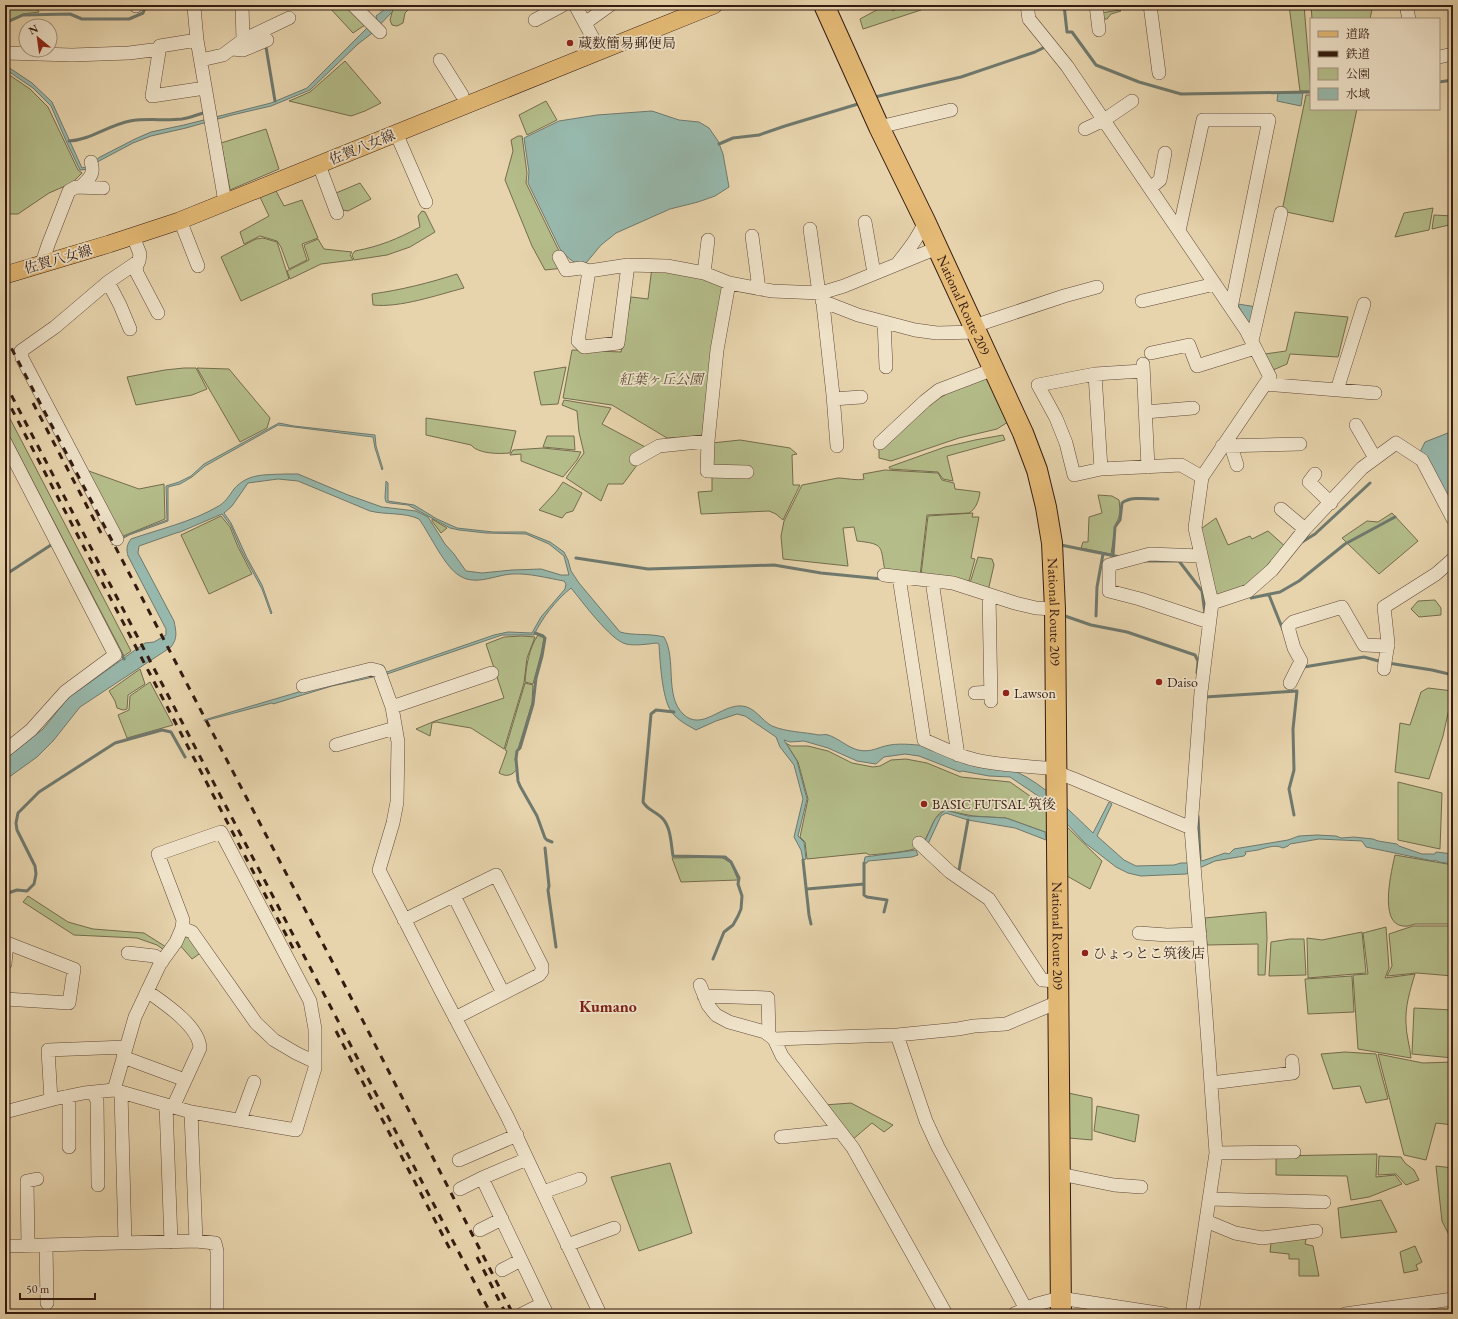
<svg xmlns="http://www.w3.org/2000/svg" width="1458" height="1319" font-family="'EB Garamond','Noto Serif JP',serif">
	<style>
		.green { fill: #b4bd8a; stroke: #746c4e }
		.water { fill: #97b8ac; stroke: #6f796e }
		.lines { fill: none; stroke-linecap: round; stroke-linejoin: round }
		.stream { stroke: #6f796e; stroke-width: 3 }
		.minor-casing { stroke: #614938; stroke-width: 14 }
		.major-casing { stroke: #341b11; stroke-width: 18 }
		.highway-casing { stroke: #341b11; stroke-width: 22 }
		.minor { stroke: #efe3ca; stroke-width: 13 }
		.major { stroke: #e4ba76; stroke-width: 17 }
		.highway { stroke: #e4ba76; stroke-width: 20 }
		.rail { stroke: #341b11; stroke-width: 3; stroke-dasharray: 7 7; stroke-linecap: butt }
		.poi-dot { fill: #8f2418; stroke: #efe3ca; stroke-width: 1.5 }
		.labels { text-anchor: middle; stroke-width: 3.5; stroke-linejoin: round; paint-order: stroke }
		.poi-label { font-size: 14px; fill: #341b11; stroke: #efe3ca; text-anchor: start }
		.street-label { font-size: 14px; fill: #341b11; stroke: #efe3ca }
		.park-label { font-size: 14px; font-style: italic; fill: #5a4c35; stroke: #efe3ca }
		.quarter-label { font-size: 16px; font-weight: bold; fill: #7a1f14; stroke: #efe3ca }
	</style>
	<rect width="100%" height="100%" fill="#e7d4ad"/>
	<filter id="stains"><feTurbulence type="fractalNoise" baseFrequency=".005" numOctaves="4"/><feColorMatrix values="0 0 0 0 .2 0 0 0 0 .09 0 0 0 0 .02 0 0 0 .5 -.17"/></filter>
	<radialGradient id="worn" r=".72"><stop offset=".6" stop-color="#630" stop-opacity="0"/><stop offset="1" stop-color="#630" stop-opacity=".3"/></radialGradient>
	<path class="green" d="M5,5H35L39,12L23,14L5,22Z
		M327,5H345L365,25L353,33Z
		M394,5H413L405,13L403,23L397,26L392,25L390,20Z
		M904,5H923L921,10L863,29L860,19L884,6L887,9L891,8L893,11Z
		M1289,5H1304L1311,91H1300Z
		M1311,5H1373L1370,19H1312Z
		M1120,10L1121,11L1111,14L1107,19H1103L1101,13Z
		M345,61L381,103L365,111L351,116L289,101L310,92Z
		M5,72L30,89L48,107L78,170L82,173L72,183L49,193L18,214H5Z
		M1306,95H1311V109H1357L1333,222L1282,211Z
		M546,101L557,120L527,135L519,115Z
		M266,129L279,169L230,190L221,143Z
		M518,136H522L527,173L526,183L560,253L564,268L545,270L532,246L505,180L513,151L511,140Z
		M360,183L371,199L348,211L343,210L336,193Z
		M275,189L284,206L302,200L318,238L302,244L307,260L289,269L281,247L277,241L260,236L244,244L240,232L269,216L259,195Z
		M1433,208L1429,230L1395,237L1404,213Z
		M422,211L425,212L435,232L410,247L387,255L354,260L352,255L355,251C381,246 397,239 420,227L418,216Z
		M1434,215L1453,216V224L1432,229Z
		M263,238L277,242L289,279L241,301L221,257L256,239Z
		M318,239L324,249L352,252L350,255L353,260L321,264L290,279L287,271L309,260L304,245Z
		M652,267L723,282L702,436L667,438L612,405L563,398L572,350L621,352L631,297L648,299Z
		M457,274L464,288C437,295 400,308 373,305L372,294C401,290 429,283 457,274Z
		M1295,312L1348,317L1338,357L1290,354L1287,364L1273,370L1265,354L1286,351Z
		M566,367L558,404L541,405L534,372Z
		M184,368H196L207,389L192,395L136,405L127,377L165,370Z
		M197,368L229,369L270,418L267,428L240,442Z
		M986,376L1008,422L997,429L959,438L891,461L879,458V448L930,402L945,395L946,391Z
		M564,400L611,408L602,424L649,449L623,484H608L601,501L566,478L584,453L579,432L577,411L562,405Z
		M6,411L131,651L124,656L5,428Z
		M426,418L516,431L510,453C499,454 478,454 471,445L426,435Z
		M1003,435L1005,440L947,456L953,481L943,479L938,472L890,469L889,467L945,447L975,440Z
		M547,436H574L575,450L543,447Z
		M740,440L790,448L797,454L792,455L793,485H800L783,520L776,514L769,511L701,514L698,492L712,491V443Z
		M543,448L581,452L577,460L563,477L521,461V454L510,455L513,450Z
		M86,470L139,489L164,484L165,519L121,537Z
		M885,470L938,473L942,480L954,483L955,489L980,492C979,500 976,509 969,513L927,515L920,576L885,571C880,546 885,544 857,541L854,527L843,528L848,566L783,559L781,536L784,521L802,485C814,483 826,480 838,478C845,478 858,481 864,479L863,474Z
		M563,482L582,493L573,511L566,513L562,518L539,510L556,492Z
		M1098,495L1112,496L1119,500C1120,508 1121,516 1116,523L1111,554L1081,548L1083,542H1088L1089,517L1102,513Z
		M973,513L972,517H979L971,558L975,559L969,581L921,575L928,516Z
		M1392,513L1418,541L1379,574L1342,538L1367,521L1378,522Z
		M221,516L230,527L238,547L252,574L209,594L181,535Z
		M1216,518L1228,545L1250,536L1252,539L1268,531L1287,548L1246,589L1214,600L1198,531Z
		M432,519L447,528L441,533L432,521Z
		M978,557L992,559L994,565L988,591L970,583Z
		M1435,600L1441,608V615L1419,617L1411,609L1418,601Z
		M538,635L544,638L541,654L533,684L525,682C526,667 529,648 538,635Z
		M522,636L535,637L527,658L524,683L504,749L471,728L436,722L432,723L430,736L416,729L435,721L504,698L486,644L504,637Z
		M140,669L145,684L128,695L127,709L123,710L117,708L115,701L109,691Z
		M150,682L173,725L127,738L118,715L129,710L130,696Z
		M525,683L533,685L532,703L515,759L517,769C512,776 506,777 499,773L507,751L505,750Z
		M1428,688L1453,691L1443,736L1429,779L1395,772L1400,723L1410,725L1421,692Z
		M786,743L791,746H808L828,751L852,763L873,767L880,766L891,760L906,759L927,763L961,777L1010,782L1047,808L1048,833L1006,818L973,816L944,810C930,818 931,838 918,847C912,852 879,854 869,855L866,853L807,859L805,842L800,837L808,799L798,762Z
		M1398,782L1442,793L1440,849L1398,840Z
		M1065,825L1102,861L1090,889L1067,876Z
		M1395,855L1453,865V924C1441,924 1428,924 1415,924C1411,925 1407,927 1403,926C1378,924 1392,869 1395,855Z
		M721,857L731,863L738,880L681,882L672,858Z
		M28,896L68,922L93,929L144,933L166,947L164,950L157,945L137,938L74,935L23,902Z
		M1266,912L1267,938L1265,975H1258V944L1207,945L1205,918Z
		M1413,926H1453V976L1417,973L1387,976L1392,966L1389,934Z
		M1386,927L1389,968L1385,978L1415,974C1410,990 1405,1007 1406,1023C1406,1035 1410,1046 1411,1058L1358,1049L1353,975L1368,974L1363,933Z
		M1362,932L1366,973L1308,978L1307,938L1322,940Z
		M186,933L202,952L192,959L178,943Z
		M1290,939H1304L1306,975L1269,976L1271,942Z
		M1352,976L1354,1012L1308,1014L1305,979Z
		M1414,1008L1453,1010V1058L1412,1054Z
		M1345,1052L1376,1054L1388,1099L1366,1103L1360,1086L1333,1089L1321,1054Z
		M1378,1054L1423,1063L1453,1062V1125L1436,1123L1426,1160L1404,1155Z
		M1068,1093L1092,1098V1140L1069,1138Z
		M851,1103L893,1125L884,1132L872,1123L852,1140L824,1105Z
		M1097,1106L1139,1115L1135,1142L1094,1131Z
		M1377,1154L1376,1177L1395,1175L1402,1184L1369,1197L1351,1200L1347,1176L1276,1175V1156Z
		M1379,1156L1401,1157L1405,1163L1414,1170L1419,1180L1406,1185L1396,1174L1378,1175Z
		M670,1163L692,1233L639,1251L611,1177Z
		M1436,1166L1453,1168V1235H1449L1442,1221Z
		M1381,1200L1397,1232L1341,1238L1338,1208Z
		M1307,1235L1305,1244L1313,1246L1319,1276H1299V1259H1289V1254L1270,1252L1271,1243Z
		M1415,1246L1422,1262L1416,1265L1418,1270L1404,1273L1400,1252Z"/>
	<path class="water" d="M366,5H388L381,10L369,8Z
		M389,6L393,11L371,34L358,44L310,90L271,106L232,115L186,128L151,136L133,143L99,161L89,169L80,170L67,143L51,106L33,88L5,69V65L32,83L52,102L82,168L88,166L100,157L135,139L151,132L184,125L271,103L307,88L377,18L376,16Z
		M1303,92L1301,106L1277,101L1278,93Z
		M652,111L679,120L699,122L709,128L718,141L723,154L729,187L715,196L698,202L670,209L616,233L601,245L586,263L579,265L571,260L561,251L528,183L529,172L524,138L559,121L597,115Z
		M1238,304L1257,307L1251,327L1239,307Z
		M279,423L294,426L375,435L376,446L383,469L382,470L375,448L373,437L278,425L205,466L192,477L180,484L168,487V521L129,535L112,545V544L129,534L167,520L166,486L179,482L191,476L204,464Z
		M1453,431V512L1420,452L1425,442Z
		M285,474H298L348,495L382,507L416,511L428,517L445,544L454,554L466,571L482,573L512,570L541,569L561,575H569L564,556L549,544L526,534L486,533L459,530L450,528L408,505L390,503L386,502L385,498L386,481L388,483V501L414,505L437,519L457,528L493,532H525L550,542L564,552L568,560L571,571L579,583L620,632C634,636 649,633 664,637C677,659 664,695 683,714C702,732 721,704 742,706C755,707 761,720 772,726C786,732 804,732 819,735C822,735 825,734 828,735C838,738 847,747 858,750C872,753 877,747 890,745C902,743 916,745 929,746C941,747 954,753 966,757C981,761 1002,765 1015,771C1045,785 1070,811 1093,833L1109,802L1112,804L1097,836L1124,860L1136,866L1174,865L1181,863H1190L1200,858L1202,861L1225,853L1229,854L1234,849L1288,840L1299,836L1317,835L1336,836L1341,838L1354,837L1373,839L1378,841L1397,844L1399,846L1422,854H1435L1436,852L1453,854V864L1439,862L1435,860L1433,861L1366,847L1362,841L1319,839L1290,844L1288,846L1283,848C1275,844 1266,848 1258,850C1254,851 1249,851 1245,852L1246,854L1244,856L1215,861L1186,874L1141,876L1128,873L1116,867L1085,843L1044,800L1010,777L989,776L962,771L960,772L919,756L905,754L884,757L876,764L857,761L828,748L804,741L790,742L784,740L797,761L807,799L798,836L804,842L806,859L803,860L801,850L794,837L803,799L794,765L780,747L776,737L745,716L737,714L716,721L696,730C687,725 677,720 671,711C662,698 660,661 659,644L657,643C648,644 635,646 626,644C610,640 582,601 571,588C556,600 542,618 534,635H502L387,674L332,686L273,704L272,703L204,721V720L302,691L370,674L384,673L494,635L508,632L532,633L541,617L565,589L566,584L564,581C547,578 529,573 512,574C495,575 476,586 460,576C445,568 430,534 419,519C404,512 386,515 370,511L298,481L278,479L248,483L232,506L224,513L231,523L247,558L262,585L272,613L271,614L262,589L241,550L231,526L222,514L180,532L176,533L139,546L138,553L174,621C176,631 178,638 171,647L80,707L53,741L37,757L5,780V759L43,729L68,698L145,643L154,642L166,635V629L128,556C126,549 127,544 131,539C160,529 191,522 217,507C225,503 229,496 234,489C248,473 265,475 285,474Z
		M945,810L968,816L1006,818L1045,832L1046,840L1015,828L968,820L946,813L941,816L928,844L925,841L935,819Z
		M916,850L918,855L912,857L868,861L867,863H864L865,857Z"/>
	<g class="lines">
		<path class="stream" d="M1064,5L1067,32H1072L1096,65L1139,82L1181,94L1311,92
			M5,23L23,15L70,14L82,19H129L143,13L146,5
			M266,47L275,101
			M1439,82L1453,80
			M875,97L961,77L1035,52L1045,47
			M69,141C90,140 109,125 130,121C147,118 165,121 182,119C189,118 196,115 203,113
			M719,144L733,138L759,135L785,126L858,104
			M5,432L9,439
			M1302,542L1315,534L1370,483
			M1061,545L1120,557
			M1113,556L1115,527L1120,520L1122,503C1131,496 1147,499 1158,499
			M576,558L648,569L774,565L821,573L882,579
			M1145,561H1179L1202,591L1205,614
			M5,575L54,543
			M1269,595L1283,630
			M1251,598L1280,592L1299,581L1345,544L1395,517
			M1065,616L1091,625L1127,632L1195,655L1198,661L1197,673
			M1096,616L1097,587L1103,554
			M535,633L543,636L545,638L542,656L536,678L533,704L520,748L517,751L516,759L518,781L520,786L537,816L545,838L547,840L552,842
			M120,652L124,659
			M1388,663L1432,670L1453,675
			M1304,667L1364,657L1382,662
			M1205,697L1297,691L1293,729L1294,770L1289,789L1294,815
			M674,712L656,710L651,714L643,802C647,810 657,812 663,819C671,828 671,844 673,856L725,857L731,862L739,878L738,884L742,896L741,909L738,916L733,925L724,932L713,959
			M1198,816L1200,858
			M545,848L549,886L548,890L556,947
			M803,860L809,915L811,924
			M864,863V884
			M959,870L968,820
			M807,889L864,884V895L867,897L887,900L884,912
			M5,894L17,890L27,891L34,884L36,874L35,866L17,830L16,823L18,813L39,792L115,743L162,730L171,732L185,757"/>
		<g class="minor-casing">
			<path id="minor" d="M136,5V6
				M353,5L380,32
				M575,5L600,51
				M1027,5L1029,19L1067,66L1246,330L1270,377L1202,477L1195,528L1212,603L1201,692L1191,828L1205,1002L1216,1153L1192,1314
				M1096,5L1099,30
				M1150,5L1159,73
				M1406,5L1409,19
				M194,7L197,40
				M535,20L563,5
				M585,23L610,5
				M243,40L289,18
				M232,49L243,50L267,40
				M5,53L72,55L129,53L160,49
				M1439,57L1453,54
				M201,60L223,55L243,40L242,5
				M440,60L462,95
				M205,88L152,96L160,46L197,40L225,202
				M879,127L951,110
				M1085,129L1104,120L1132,101
				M396,133L426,202
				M319,165L337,213
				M81,187C89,178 95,175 91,162
				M1150,188L1160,180L1165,153
				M180,220L198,266
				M865,222L874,273
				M810,229L819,293
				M1179,231L1203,120H1269L1231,308
				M752,236L759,289
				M559,257L566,270L581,268L589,271L628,265L667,266L704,273L729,283L772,291L821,293L844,286L937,248
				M139,261L136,267L137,273L158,313
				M42,263L48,245L69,191L76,187L103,188
				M898,263C908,250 919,237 925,221
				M589,271L578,341L584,347L618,343L628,265
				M704,273L708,240
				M108,282L120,305L130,329
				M729,283L717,350L708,441L707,471L747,472
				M822,295L833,395L837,446
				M822,301L858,315L915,330L937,333L977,332
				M1142,301L1215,284
				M884,322L886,367
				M974,326L1064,296L1097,287
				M1252,341L1281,213
				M1151,353L1189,345L1197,366L1255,348
				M1143,364L1148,467
				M1142,371L1095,374L1101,469L1181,465L1202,477
				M1095,374L1038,385L1056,418L1066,443L1074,475L1101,469
				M1265,384L1375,393
				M1337,390L1364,304
				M833,399L861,397
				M1145,412L1193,408
				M1356,425L1375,458
				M5,442L115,655L65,692L31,730L5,751
				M880,443L925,401L939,390L994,369
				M1222,446L1300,444
				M1231,446L1237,465
				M636,459L659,446L708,441
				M1315,474L1309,482L1331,503
				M1281,509L1305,529
				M117,539L22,358L21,351L55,327L108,282L139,261L140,254L133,236
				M1201,556L1150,554L1109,565V591L1140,599L1209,622
				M884,575L953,583L1015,603L1036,608L1055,609
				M899,577L924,740C941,747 958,756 976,760C1002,766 1030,766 1056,769
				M932,581L958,755
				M989,595L991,701
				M1212,603L1248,591L1272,570L1305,529L1362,468L1396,443L1422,460L1453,519
				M1384,669L1388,643L1384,607L1436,574L1453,559
				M1290,683L1301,661L1294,648L1288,627L1293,622L1342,607L1364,645L1388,646
				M303,686L371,669L379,671L392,707L398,742L397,802L393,823L379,870L441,991L507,1116L600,1314
				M975,693L991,692
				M392,707L492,673
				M336,745L395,728
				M1056,772L1074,779L1191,828
				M919,843L950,872L989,899L1042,980L1058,981
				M454,896L503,993
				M404,920L496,875L542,966V971L539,975L455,1018
				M182,928L192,932L256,1023L274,1040L296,1053L315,1062
				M1139,933L1167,935L1200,934
				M128,953L155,956L162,962
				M5,964L7,943L74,969L69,1003L5,999
				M700,985L708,1005L716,1015L729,1022L765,1032L774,1039L782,1056L853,1148L946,1314
				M147,991C164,1003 199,1026 200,1048L173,1107
				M704,996L768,998L769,1035
				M897,1035L926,1121L938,1147L1026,1309
				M774,1039L897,1035L958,1029L974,1026L1006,1024L1058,1002
				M123,1057L185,1080
				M1211,1083L1293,1073L1292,1061
				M121,1092L125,1243
				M93,1093L97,1100L98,1185
				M69,1096V1147
				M51,1100L48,1050L126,1047
				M166,1105L171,1242
				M5,1112L54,1099L84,1093L114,1090L191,1112L296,1130L315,1068V1029L310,1001L221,832L158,854L183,920L182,928L176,942L160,964L135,1017L114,1090
				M191,1112L196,1241
				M240,1120L254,1082
				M781,1137L840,1131
				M1216,1153L1294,1152
				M527,1159L482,1178L547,1314
				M459,1160L517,1135
				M1060,1174L1114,1185L1141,1187
				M460,1189L482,1178
				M543,1192L580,1179
				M1210,1199L1324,1202
				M1206,1221L1235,1233L1262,1238L1316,1231
				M480,1230L502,1219
				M46,1245L47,1303
				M567,1245L614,1228
				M5,1246L196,1241L215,1243L217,1251V1314
				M28,1246L27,1181L37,1179
				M502,1270L521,1260
				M522,1314L542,1304
				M1014,1314L1037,1304L1060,1298L1164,1314
				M1345,1314L1453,1299"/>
		</g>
		<g class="major-casing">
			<path id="major" d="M5,275L109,244L179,221L714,5"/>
		</g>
		<g class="highway-casing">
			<g id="highway">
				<path id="s1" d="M824,5L879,127L925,221L1023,433L1037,470L1046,507L1052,543L1055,609L1061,1314"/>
			</g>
		</g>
		<use href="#minor" class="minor"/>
		<use href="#major" class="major"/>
		<use href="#highway" class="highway"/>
		<path class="rail" d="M5,336L344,984L513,1314
			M5,383L491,1314
			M5,396L294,950
			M33,403L101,533
			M336,1031L452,1253
			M477,1257L506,1314"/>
	</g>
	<g class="poi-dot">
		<circle cx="570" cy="43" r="4"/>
		<circle cx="1159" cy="682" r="4"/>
		<circle cx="1006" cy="693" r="4"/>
		<circle cx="924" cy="804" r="4"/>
		<circle cx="1085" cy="953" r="4"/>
	</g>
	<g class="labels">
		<g class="poi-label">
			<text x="578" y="48">蔵数簡易郵便局</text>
			<text x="1167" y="687">Daiso</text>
			<text x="1014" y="698">Lawson</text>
			<text x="932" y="809">BASIC FUTSAL 筑後</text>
			<text x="1093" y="958">ひょっとこ筑後店</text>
		</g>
		<g class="street-label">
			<text transform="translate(362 147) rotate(-22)" y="5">佐賀八女線</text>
			<text transform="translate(58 259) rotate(-16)" y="5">佐賀八女線</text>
			<text dy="5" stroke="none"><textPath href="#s1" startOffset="331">National Route 209</textPath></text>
			<text dy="5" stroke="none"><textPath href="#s1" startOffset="655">National Route 209</textPath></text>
			<text dy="5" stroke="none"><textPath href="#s1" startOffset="979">National Route 209</textPath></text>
		</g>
		<g class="park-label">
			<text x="661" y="384">紅葉ヶ丘公園</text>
		</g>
		<g class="quarter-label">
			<text x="608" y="1012">Kumano</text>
		</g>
	</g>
	<rect width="1458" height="1319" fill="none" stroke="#e7d4ad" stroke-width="20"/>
	<rect x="6" y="6" width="1446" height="1307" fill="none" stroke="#341b11" stroke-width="2"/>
	<rect x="10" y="10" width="1438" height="1299" fill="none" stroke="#341b11"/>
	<rect x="1310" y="18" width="130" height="92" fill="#efe3ca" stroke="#a49380"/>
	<rect x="1318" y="31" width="20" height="6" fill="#e4ba76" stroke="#a49380"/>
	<text x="1346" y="38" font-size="12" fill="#341b11">道路</text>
	<rect x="1318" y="51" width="20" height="6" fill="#341b11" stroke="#a49380"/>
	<text x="1346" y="58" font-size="12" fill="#341b11">鉄道</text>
	<rect x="1318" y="68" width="20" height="12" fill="#b4bd8a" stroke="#a49380"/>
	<text x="1346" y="78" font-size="12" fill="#341b11">公園</text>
	<rect x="1318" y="88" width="20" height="12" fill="#97b8ac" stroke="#a49380"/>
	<text x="1346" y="98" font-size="12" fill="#341b11">水域</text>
	<g transform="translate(38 38) rotate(331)"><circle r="19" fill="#efe3ca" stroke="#a49380"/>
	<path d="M0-3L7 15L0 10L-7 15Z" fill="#8f2418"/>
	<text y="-6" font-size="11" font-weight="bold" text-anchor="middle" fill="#341b11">N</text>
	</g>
	<path d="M20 1293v6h75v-6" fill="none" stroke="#341b11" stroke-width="2"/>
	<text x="26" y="1293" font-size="12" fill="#341b11" stroke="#efe3ca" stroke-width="3" paint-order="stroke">50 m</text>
	<rect width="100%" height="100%" filter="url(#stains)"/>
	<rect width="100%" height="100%" fill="url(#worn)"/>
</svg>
